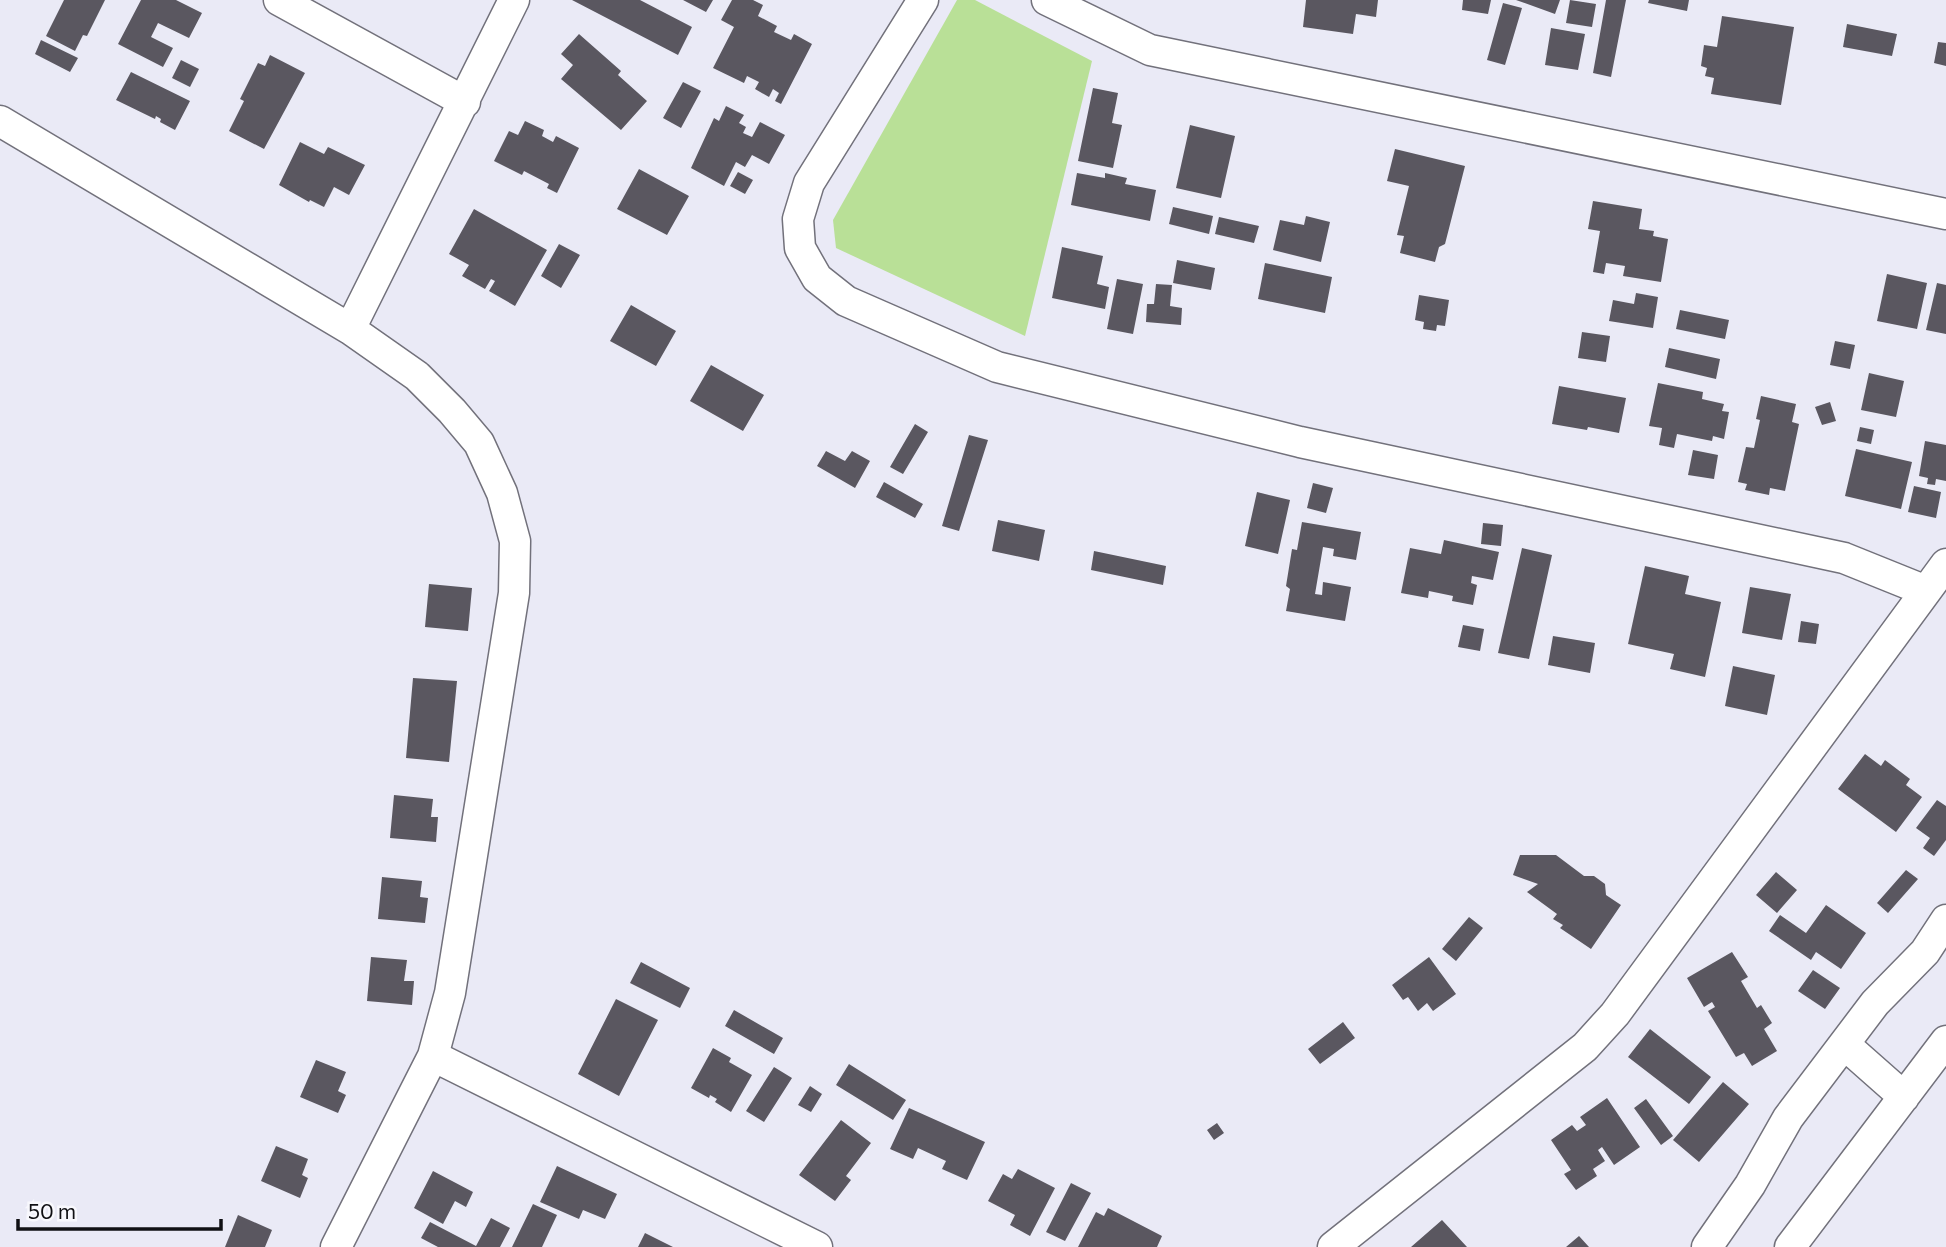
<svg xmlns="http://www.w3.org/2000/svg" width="1946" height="1247" font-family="Commissioner,sans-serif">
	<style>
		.green { fill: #b9e097 }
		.building { fill: #5a5760 }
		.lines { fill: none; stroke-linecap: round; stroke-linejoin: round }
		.minor-casing { stroke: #72717b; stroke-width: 33 }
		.minor { stroke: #fff; stroke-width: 30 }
	</style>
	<rect width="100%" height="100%" fill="#eaeaf6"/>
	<path class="green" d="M957,0H975L1092,61L1025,336L836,248L833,220Z"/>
	<path class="building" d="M64,0H105L87,36L83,35L75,51L46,36Z
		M141,0H176L202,13L189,38L158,23L151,37L173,48L163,67L118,44Z
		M572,0H640L692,27L678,55Z
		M683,0H713L706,12Z
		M732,0H753L763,5L758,16L777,26L774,32L791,40L794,34L812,44L781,104L775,101L779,93L773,89L769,97L755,89L759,82L747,76L744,83L713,68L734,27L721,20Z
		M1306,0H1378L1376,17L1356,14L1353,34L1303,27Z
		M1463,0H1491L1488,14L1462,10Z
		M1516,0H1560L1555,14Z
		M1570,0L1596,4L1592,27L1566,23Z
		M1606,0H1626L1611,77L1593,73Z
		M1649,0H1689L1687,11L1648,3Z
		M1503,3L1522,8L1505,65L1487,60Z
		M1722,16L1794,27L1781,105L1711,94L1714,78L1705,76L1707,68L1701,66L1704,45L1717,47Z
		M1847,24L1897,34L1892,56L1843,47Z
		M1551,28L1585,34L1578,70L1545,65Z
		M579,34L621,71L618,75L647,101L621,130L561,79L573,65L561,54Z
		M41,40L78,58L70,72L35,54Z
		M1938,42L1946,43V66L1934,63Z
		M270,55L305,73L264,149L229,131L244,101L240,99L258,63L265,66Z
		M181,60L199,69L190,87L172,78Z
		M131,72L190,101L175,130L160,122L161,119L156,116L155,119L116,100Z
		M683,82L701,91L681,128L663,118Z
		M1093,88L1118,93L1112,123L1122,125L1113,168L1078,161Z
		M726,106L744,115L739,123L746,127L743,133L752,137L760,122L785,135L769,164L752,155L745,167L736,162L724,186L691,168L714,118L719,121Z
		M525,121L544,130L542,136L553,142L556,136L579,148L557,193L547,188L549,184L524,171L522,175L494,161L509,131L518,135Z
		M1190,125L1235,136L1221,198L1176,188Z
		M300,142L324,154L328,147L365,165L349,195L334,187L324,207L310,200L309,202L279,185Z
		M1395,149L1465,166L1445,244L1439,247L1435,262L1400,253L1404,236L1397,235L1409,186L1387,181Z
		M639,169L689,196L667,235L617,209Z
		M738,172L753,180L745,194L730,186Z
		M1077,173L1105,178V173L1127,178L1125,184L1156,190L1150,221L1071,205Z
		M1593,201L1642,209L1639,229L1654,231L1653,236L1668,239L1661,282L1623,276L1625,266L1606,263L1604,274L1593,272L1600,231L1588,229Z
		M1173,207L1213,216L1209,234L1169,224Z
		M474,209L547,250L515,306L489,291L495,281L491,279L485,289L462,276L469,265L449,254Z
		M1306,216L1330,222L1321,262L1273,250L1280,220L1304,225Z
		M1219,217L1259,226L1254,243L1215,234Z
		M559,244L580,255L561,288L541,276Z
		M1062,247L1103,256L1097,284L1109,287L1105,309L1052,298Z
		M1177,260L1215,268L1211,290L1173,283Z
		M1265,263L1332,277L1325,313L1258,299Z
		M1887,274L1927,283L1917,329L1877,321Z
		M1117,279L1143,284L1133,334L1107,329Z
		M1937,283L1946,285V334L1926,330Z
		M1156,284L1172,285L1170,306L1182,308L1181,325L1146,322L1147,304H1154Z
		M1636,293L1658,297L1653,328L1609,321L1613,300L1634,304Z
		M1419,295L1449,300L1445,326L1437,325L1436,331L1423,329L1424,322L1415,320Z
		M631,305L676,331L656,366L610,341Z
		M1680,310L1729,320L1725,339L1676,329Z
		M1582,332L1610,336L1606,362L1578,358Z
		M1835,341L1855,345L1850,369L1830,365Z
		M1669,348L1720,359L1716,379L1665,367Z
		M711,365L764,395L743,431L690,401Z
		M1869,373L1904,381L1896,417L1861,410Z
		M1658,383L1703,392L1702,399L1724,404L1722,411L1729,412L1724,439L1713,436L1712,441L1677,434L1674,448L1659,445L1662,428L1649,426Z
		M1559,386L1626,398L1619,433L1588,427L1587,430L1552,424Z
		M1761,396L1796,404L1792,422L1799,424L1785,491L1770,488L1769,495L1745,490L1747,484L1738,482L1746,447L1754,448L1760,420L1756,419Z
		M1830,402L1836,421L1822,425L1815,407Z
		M915,424L928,432L903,474L890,467Z
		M1860,427L1874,430L1871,444L1857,441Z
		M969,435L988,440L959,531L942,526Z
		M1925,441L1946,445V481L1936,479L1935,485L1927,484L1928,478L1919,476Z
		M1856,449L1912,462L1901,509L1845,496Z
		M1693,450L1718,455L1714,479L1688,475Z
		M826,451L845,461L852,451L870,461L855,488L817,466Z
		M884,482L923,504L915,518L876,497Z
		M1313,483L1333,488L1326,513L1307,508Z
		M1914,486L1941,492L1936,518L1908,512Z
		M1257,492L1290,500L1278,554L1245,546Z
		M998,520L1045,530L1039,561L992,551Z
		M1302,522L1361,532L1356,560L1333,556L1334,549L1323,547L1315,594L1322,595L1323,582L1351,587L1345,621L1286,611L1290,589L1286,586L1292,549L1297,550Z
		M1483,523L1503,525L1501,546L1481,544Z
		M1444,540L1499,552L1493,580L1472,576L1471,583L1477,585L1473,605L1452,601L1453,596L1429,591L1428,598L1401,593L1410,548L1441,554Z
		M1522,548L1552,555L1529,659L1498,653Z
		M1094,551L1166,566L1163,585L1091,570Z
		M1645,566L1689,576L1685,594L1721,602L1705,677L1670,669L1674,654L1628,644Z
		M429,584L472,588L468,631L425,627Z
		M1750,587L1791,594L1782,640L1742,633Z
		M1801,621L1819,624L1816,644L1798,642Z
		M1463,625L1484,629L1480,651L1458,647Z
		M1553,636L1595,643L1590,673L1548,665Z
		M1733,666L1775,675L1767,715L1725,706Z
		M413,678L457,681L449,762L406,758Z
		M1865,754L1881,766L1885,760L1910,779L1906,785L1922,797L1896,832L1838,789Z
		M394,795L433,799L431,817H438L436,842L390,838Z
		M1937,800L1946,806V840L1934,856L1923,848L1930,838L1916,828Z
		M1520,855H1556L1584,876H1594L1605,884L1606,895L1621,905L1591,949L1560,928L1563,925L1553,919L1557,914L1527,892L1538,884L1513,875Z
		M1906,870L1918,879L1888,913L1877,903Z
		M1776,872L1797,890L1777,913L1756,895Z
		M382,877L422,881L420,897L428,898L425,923L378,919Z
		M1826,905L1866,933L1841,969L1816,952L1811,960L1769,931L1780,915L1806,933Z
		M1469,917L1483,928L1456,961L1442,949Z
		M1732,952L1748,977L1741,981L1757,1008L1761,1005L1772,1023L1764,1029L1777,1051L1752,1066L1744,1053L1736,1057L1708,1011L1715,1007L1712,1002L1704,1007L1687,978Z
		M371,957L407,960L404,981H414L412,1005L367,1001Z
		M1429,957L1456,994L1433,1011L1427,1003L1418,1011L1408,997L1403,1000L1392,985Z
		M641,962L690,988L680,1008L630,983Z
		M1813,970L1840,988L1825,1009L1798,991Z
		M616,999L658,1020L619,1096L578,1074Z
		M734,1010L783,1038L774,1054L725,1026Z
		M1343,1022L1355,1038L1320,1064L1308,1049Z
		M1650,1029L1711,1077L1689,1104L1628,1057Z
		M713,1048L731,1058L729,1062L752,1075L731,1112L715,1102L717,1099L710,1095L709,1098L691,1088Z
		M316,1060L346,1072L338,1091L346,1095L338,1113L300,1097Z
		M849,1064L906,1100L893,1120L836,1085Z
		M774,1067L792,1078L764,1122L746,1111Z
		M1723,1082L1749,1104L1699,1162L1673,1140Z
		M810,1086L822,1094L811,1112L798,1105Z
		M1607,1098L1640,1147L1614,1165L1602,1147L1598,1150L1605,1161L1593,1169L1597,1176L1576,1190L1564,1174L1571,1170L1551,1140L1572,1125L1577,1131L1586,1125L1580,1117Z
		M1646,1099L1673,1136L1661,1145L1634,1108Z
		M909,1108L985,1142L967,1180L942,1169L946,1161L918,1148L913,1159L890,1149Z
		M841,1120L871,1143L846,1176L851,1180L835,1201L799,1175Z
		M1217,1123L1224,1133L1214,1140L1207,1130Z
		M276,1146L308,1159L302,1175L308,1178L300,1198L261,1181Z
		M557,1166L617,1194L605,1219L583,1210L579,1219L540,1202Z
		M1018,1169L1055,1188L1030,1236L1010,1225L1015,1215L988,1201L1003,1174L1012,1179Z
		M433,1171L473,1192L466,1207L455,1201L443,1224L414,1208Z
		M1071,1183L1091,1193L1065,1241L1046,1232Z
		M533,1204L557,1215L542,1247H512Z
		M1108,1208L1162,1236L1157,1247H1078L1096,1212L1104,1216Z
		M238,1215L272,1230L265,1247H225Z
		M491,1218L510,1228L500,1247H438L421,1238L430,1222L476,1246Z
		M1442,1220L1467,1247H1411Z
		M645,1233L673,1247H638Z
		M1579,1236L1589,1247H1566Z"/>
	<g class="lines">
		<g class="minor-casing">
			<path id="minor" d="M279,0L465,102
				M923,0L809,183L798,219L800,248L817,278L846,301L997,367L1300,442L1844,558L1926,591
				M1047,0L1150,50L1946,214
				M0,121L350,329L417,376L452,411L479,443L502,493L515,541L514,593L450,993L433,1056L336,1247
				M350,329L514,0
				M1844,1044L1904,1097
				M433,1056L817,1247
				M1333,1247L1585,1047L1615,1014L1946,564
				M1707,1247L1750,1185L1788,1118L1875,1003L1925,952L1946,920
				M1790,1247L1946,1041"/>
		</g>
		<use href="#minor" class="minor"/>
	</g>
	<path d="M18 1219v10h203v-10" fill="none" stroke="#101014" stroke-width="3.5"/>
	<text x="28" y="1219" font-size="21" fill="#101014" stroke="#f8f8fd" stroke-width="5" paint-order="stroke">50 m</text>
</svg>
